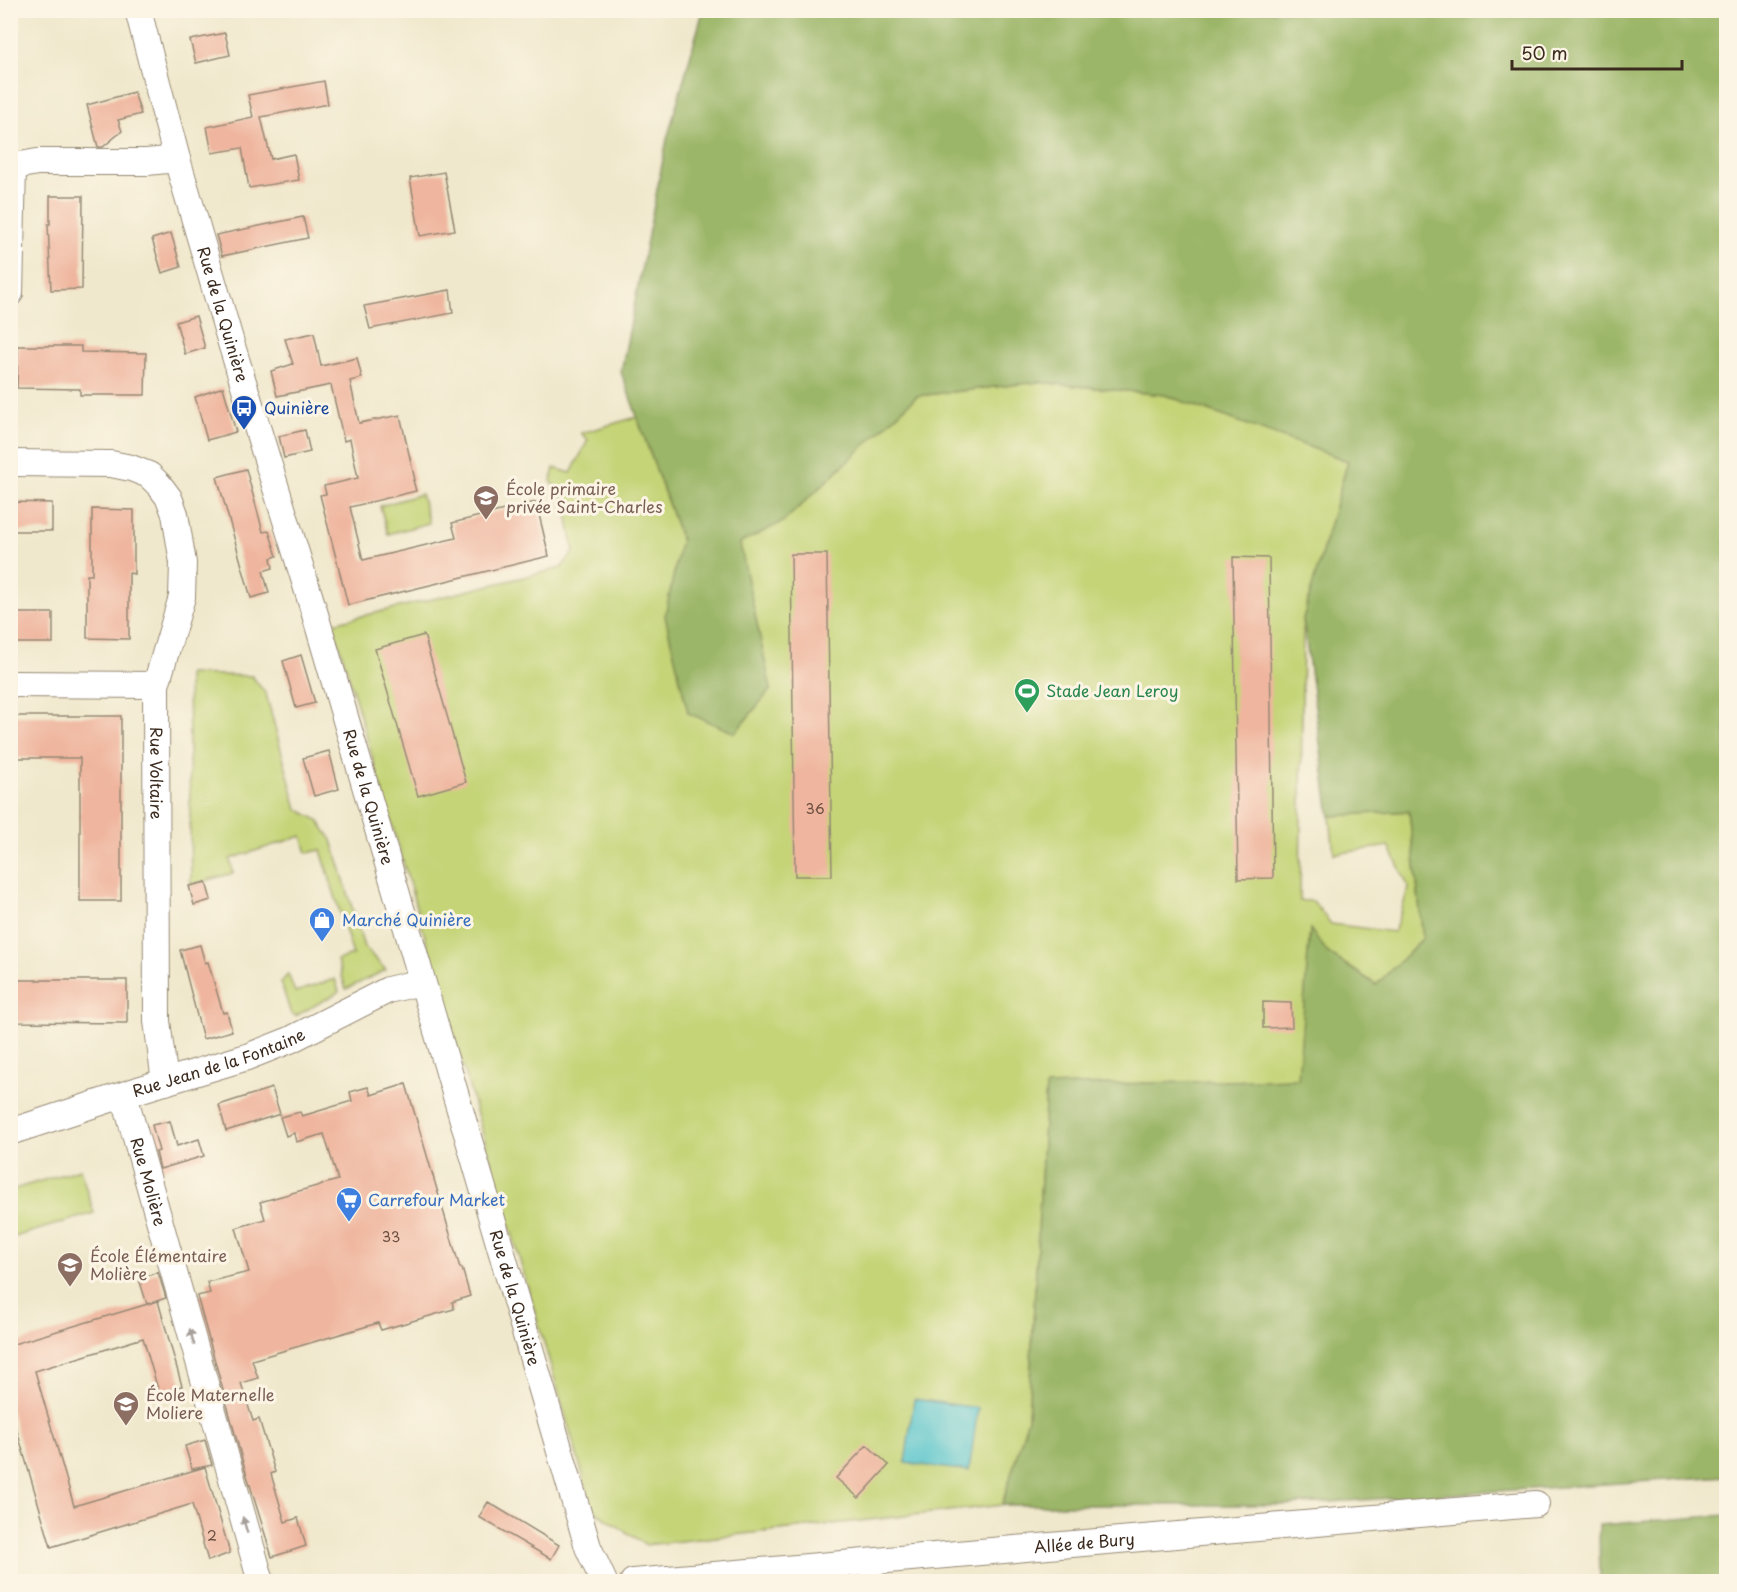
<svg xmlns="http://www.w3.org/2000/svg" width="1737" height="1592" font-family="'Playpen Sans',sans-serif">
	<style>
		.green { fill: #c4d477; stroke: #807f4a; stroke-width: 1.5 }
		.forest { fill: #9bb668; stroke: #6b7043; stroke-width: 1.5 }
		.water { fill: #58c5cc; stroke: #4a7875; stroke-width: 1.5 }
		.building { fill: #efb59e }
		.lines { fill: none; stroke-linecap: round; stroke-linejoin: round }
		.minor-casing { stroke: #968975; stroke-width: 28 }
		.minor { stroke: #fff; stroke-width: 26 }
		.oneway { fill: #a79f9a }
		.labels { text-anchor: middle; stroke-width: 6; stroke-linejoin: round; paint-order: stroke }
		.number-label { font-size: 14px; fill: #684d3e }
		.street-label { font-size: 16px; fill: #3b2a1e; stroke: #fcf5e5 }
		.transit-label { font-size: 16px; fill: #164399; stroke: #fcf5e5; text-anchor: start }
		.education-label { font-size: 16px; fill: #785e54; stroke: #fcf5e5; text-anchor: start }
		.leisure-label { font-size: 16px; fill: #27864d; stroke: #fcf5e5; text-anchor: start }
		.shop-label { font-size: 16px; fill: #366cbe; stroke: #fcf5e5; text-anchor: start }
	</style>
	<rect width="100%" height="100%" fill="#fcf5e5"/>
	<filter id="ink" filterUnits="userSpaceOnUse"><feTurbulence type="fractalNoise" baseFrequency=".0167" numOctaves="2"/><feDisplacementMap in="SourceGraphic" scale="12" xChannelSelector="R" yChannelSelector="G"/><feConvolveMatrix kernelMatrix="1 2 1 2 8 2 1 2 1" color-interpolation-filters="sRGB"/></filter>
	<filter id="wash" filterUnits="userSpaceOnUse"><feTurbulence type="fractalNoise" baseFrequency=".008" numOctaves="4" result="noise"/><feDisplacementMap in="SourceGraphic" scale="24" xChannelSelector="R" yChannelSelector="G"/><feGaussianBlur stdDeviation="1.35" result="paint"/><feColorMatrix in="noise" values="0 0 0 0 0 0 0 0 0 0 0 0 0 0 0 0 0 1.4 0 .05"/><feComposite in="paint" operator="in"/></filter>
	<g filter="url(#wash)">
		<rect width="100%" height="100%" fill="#f0e8cc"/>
		<path class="green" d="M1038,382L1165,395L1348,461L1303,619L1300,901H1313L1331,924L1394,932L1409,888L1389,846L1334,854L1330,816L1409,811L1423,938L1377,985L1328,953L1310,930L1299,1079L1046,1086L1028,1419L1002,1505L646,1545L593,1510L333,623L561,568L574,552L564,497L551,481L554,468L571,473L588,440L581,433L637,417L681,539L783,522L917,396Z
			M421,494L429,523L388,534L380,506Z
			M188,674L252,676L266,694L297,809L318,820L332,840L364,947L386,970L346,989L337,960L353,955L321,850L307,853L302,836L230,859L233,873L191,885Z
			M288,974L295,992L335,979L339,992L296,1016L291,1014L281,983Z
			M80,1169L94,1213L11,1238V1190Z"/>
		<path class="forest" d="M703,11H1726V1476L1286,1505H1002L1028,1418L1046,1086L1298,1079L1310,929L1328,953L1376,985L1423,938L1409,811L1330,816L1303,619L1348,461L1165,395L1038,382L917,396L783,522L740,543L771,689L735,733L688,713L665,616L681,539L621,372L667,139Z
			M1726,1515V1581H1600L1599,1525Z"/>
		<path class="water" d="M914,1399L978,1408L969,1471L905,1463Z"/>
		<g id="blocks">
			<path class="building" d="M225,33L230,55L196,63L190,40Z
				M324,81L328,104L261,117L271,159L294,154L299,180L249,188L242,148L212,153L207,127L253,117L248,95Z
				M134,92L141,114L118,120L122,131L103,147H98L87,105Z
				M444,172L455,230L420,236L410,178Z
				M50,196H83L82,289L51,290L48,224H50Z
				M303,217L308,238L222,256L216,235Z
				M171,233L181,267L162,273L152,239Z
				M450,290L453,313L370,329L364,306Z
				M196,316L205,348L185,354L176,322Z
				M314,333L321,366L357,358L362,378L350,381L359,423L400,415L415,480H413L416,491L350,507L363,560L456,538L452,523L536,502L549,556L348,605L320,495L326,494L324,486L358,478L350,439L344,441L331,385L277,396L271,371L293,364L285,339Z
				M18,346H81V352L146,353L145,395H80V389L17,388Z
				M223,387L236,432L207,440L195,397Z
				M305,430L310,452L284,458L279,436Z
				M246,469L263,532L269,531L277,556L271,558L273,568L263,571L269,593L251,598L217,477Z
				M10,502L52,503V531H10Z
				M92,509L134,510V574L129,573V639L87,638V575H92Z
				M791,554H827L832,876H795Z
				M1233,557L1269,558L1273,878L1238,879Z
				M15,613H53V643H16Z
				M424,635L466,782L418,796L375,649Z
				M301,655L315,703L296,708L283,661Z
				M10,716H121V901H80V758H10Z
				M329,751L339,789L314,796L303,758Z
				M206,882L211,900L194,905L189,886Z
				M200,945L205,963L208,962L223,1013L227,1012L232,1031L203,1039L180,950Z
				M10,980H127V1023L10,1022Z
				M1263,1002L1291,1003L1292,1027L1263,1028Z
				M406,1084L460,1268H462L470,1296L452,1302L454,1309L381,1330L378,1323L252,1360L258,1378L241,1383L253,1421L259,1419L275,1472L271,1474L285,1522L298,1518L306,1546L272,1557L242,1459L197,1296L210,1293L207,1282L249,1272L236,1228L265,1219L260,1202L338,1180L324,1134L296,1142L294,1133L286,1136L280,1117L300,1112L302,1116L352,1101L350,1092L368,1087L371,1095Z
				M272,1088L280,1114L226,1131L219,1105Z
				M170,1121L177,1146L199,1139L204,1156L160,1169L156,1152L159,1151L152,1125Z
				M158,1272L166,1298L147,1304L139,1279Z
				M158,1301L182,1386L159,1393L143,1338L35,1371L74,1506L205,1467L230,1553L208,1561L192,1504L51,1547L10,1407V1345Z
				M205,1440L212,1465L192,1469L185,1446Z
				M867,1445L889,1465L859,1498L836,1478Z
				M488,1502L559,1545L551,1559L479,1517Z"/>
		</g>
	</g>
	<g filter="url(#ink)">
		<use href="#blocks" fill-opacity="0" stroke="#968975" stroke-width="1.5"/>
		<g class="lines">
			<g class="minor-casing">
				<g id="minor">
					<path id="s1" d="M138,10L177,159L231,343L314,611L588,1547L604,1582"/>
					<path d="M10,167L37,162H147L177,159"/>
					<path d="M10,293L13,167"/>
					<path id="s2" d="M10,463L111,464L131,468L149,475L160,486L169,498L175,514L183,563L182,597L156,685L157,1021L165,1082"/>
					<path d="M10,684L156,685"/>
					<path id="s3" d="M124,1095L261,1582"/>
					<path id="s4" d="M10,1132L138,1090L247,1057L290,1040L388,990L421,982"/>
					<path id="s5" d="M633,1582L1536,1504"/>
				</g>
			</g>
			<use href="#minor" class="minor"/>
		</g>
		<defs><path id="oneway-solid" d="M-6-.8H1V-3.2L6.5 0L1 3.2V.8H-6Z" transform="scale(1.5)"/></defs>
		<g class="oneway">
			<use href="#oneway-solid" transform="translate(192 1337) rotate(-106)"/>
			<use href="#oneway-solid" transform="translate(245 1525) rotate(-106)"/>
		</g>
	</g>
	<defs>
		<g id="bus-pin" transform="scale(1.35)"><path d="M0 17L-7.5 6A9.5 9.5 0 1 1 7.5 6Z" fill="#1a4fb4" stroke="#fcf5e5"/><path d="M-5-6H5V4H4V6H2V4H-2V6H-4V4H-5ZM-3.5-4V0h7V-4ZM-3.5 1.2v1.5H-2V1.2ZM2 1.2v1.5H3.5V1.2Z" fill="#fff"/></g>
		<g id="school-pin" transform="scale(1.35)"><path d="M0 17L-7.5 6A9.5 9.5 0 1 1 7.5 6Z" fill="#8d6e63" stroke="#fcf5e5"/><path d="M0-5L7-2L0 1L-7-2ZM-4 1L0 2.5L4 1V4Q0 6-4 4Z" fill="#fff"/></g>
		<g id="stadium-pin" transform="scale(1.35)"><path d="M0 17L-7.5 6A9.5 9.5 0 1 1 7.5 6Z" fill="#2e9e5b" stroke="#fcf5e5"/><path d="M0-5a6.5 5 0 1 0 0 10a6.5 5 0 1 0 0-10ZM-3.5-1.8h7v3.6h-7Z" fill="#fff"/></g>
		<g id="shop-pin" transform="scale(1.35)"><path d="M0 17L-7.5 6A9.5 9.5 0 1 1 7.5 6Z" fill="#3f7fe0" stroke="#fcf5e5"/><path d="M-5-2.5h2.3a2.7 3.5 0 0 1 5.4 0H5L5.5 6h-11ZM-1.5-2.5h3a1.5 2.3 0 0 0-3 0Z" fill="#fff"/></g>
		<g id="supermarket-pin" transform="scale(1.35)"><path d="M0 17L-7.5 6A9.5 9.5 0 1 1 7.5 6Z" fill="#3f7fe0" stroke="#fcf5e5"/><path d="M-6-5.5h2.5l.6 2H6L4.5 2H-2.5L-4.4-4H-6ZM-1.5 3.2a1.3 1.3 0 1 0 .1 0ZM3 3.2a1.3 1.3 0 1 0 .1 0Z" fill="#fff"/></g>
	</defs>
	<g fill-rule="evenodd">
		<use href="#bus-pin" x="244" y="408"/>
		<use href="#school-pin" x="486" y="498"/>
		<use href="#stadium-pin" x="1027" y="691"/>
		<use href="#shop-pin" x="322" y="920"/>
		<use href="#supermarket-pin" x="349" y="1200"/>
		<use href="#school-pin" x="70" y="1265"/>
		<use href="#school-pin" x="126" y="1404"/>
	</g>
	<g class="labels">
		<g class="number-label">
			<text x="815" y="814">36</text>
			<text x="391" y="1242">33</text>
			<text x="212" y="1541">2</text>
		</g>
		<g class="street-label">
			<text dy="6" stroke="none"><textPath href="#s1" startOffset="316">Rue de la Quinière</textPath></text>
			<text dy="6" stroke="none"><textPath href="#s2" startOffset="452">Rue Voltaire</textPath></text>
			<text dy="6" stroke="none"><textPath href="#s1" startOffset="820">Rue de la Quinière</textPath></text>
			<text dy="6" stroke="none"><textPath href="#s4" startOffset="220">Rue Jean de la Fontaine</textPath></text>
			<text dy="6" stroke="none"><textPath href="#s3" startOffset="90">Rue Molière</textPath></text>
			<text dy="6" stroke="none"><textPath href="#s1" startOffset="1342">Rue de la Quinière</textPath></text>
			<text dy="6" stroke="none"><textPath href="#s5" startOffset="453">Allée de Bury</textPath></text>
		</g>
		<g class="transit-label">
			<text x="264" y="414">Quinière</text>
		</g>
		<g class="education-label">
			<text x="506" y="495">École primaire<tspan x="506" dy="18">privée Saint-Charles</tspan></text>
			<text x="90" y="1262">École Élémentaire<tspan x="90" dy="18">Molière</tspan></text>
			<text x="146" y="1401">École Maternelle<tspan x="146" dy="18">Moliere</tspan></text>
		</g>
		<g class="leisure-label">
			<text x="1046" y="697">Stade Jean Leroy</text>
		</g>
		<g class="shop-label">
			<text x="342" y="926">Marché Quinière</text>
			<text x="368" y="1206">Carrefour Market</text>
		</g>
	</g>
	<rect width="1737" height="1592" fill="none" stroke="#fcf5e5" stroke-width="36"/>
	<path d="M1512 60v9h170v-9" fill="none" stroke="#3b2a1e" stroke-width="3"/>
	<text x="1521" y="60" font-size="18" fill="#3b2a1e" stroke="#fcf5e5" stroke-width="4.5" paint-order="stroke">50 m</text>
</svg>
